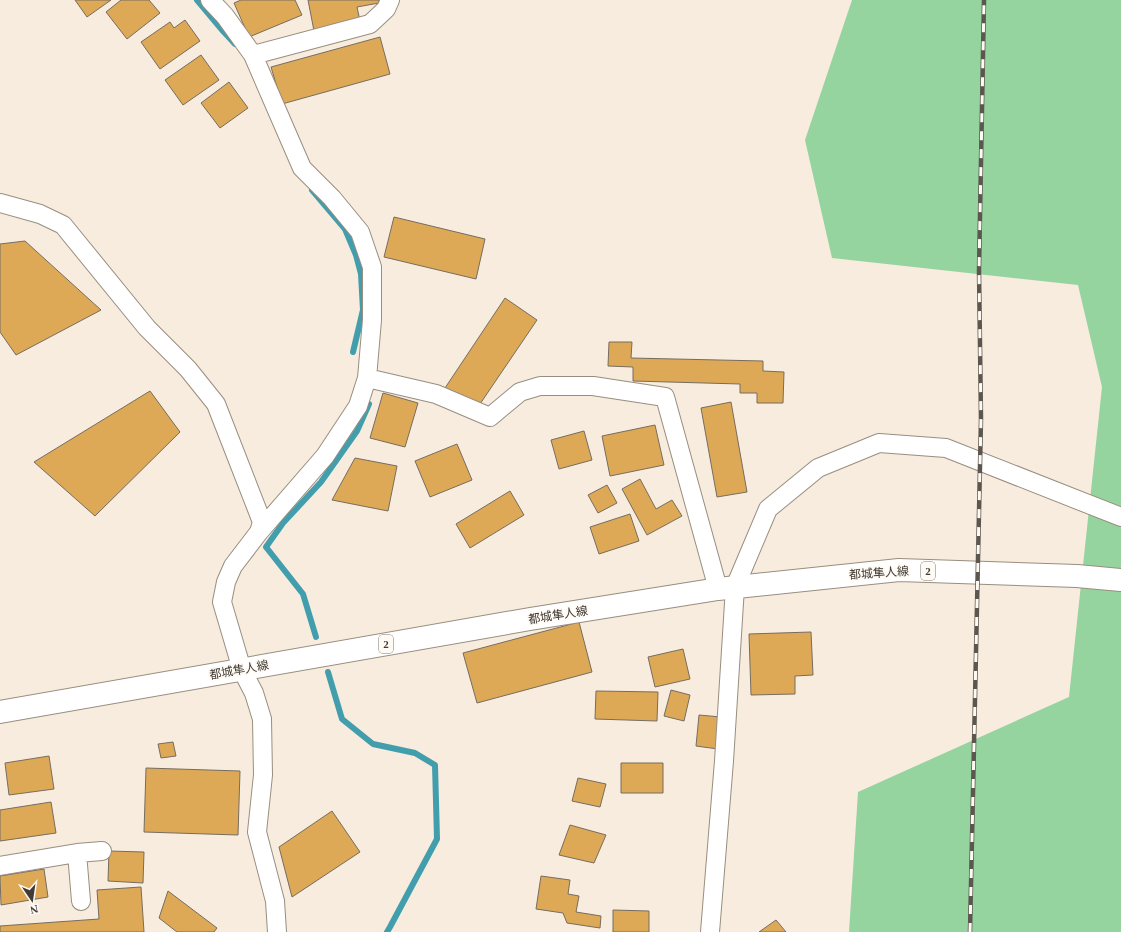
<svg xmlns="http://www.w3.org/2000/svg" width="1121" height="932" font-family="'Times New Roman','Noto Sans JP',serif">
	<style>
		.green { fill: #95d49f }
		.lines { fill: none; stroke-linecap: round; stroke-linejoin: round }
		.stream { stroke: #429ead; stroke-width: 6 }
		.building { fill: #dda957; stroke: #766d5f }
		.street-casing { stroke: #988e80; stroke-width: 20 }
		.primary-casing { stroke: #988e80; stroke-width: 24 }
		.street { stroke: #fff; stroke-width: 18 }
		.primary { stroke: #fff; stroke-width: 22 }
		.rail-casing { stroke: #5c564e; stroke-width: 4.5 }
		.rail { stroke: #fffaf4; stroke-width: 3; stroke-dasharray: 9; stroke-linecap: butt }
		.labels { text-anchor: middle; stroke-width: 3.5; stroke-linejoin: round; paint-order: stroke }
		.shield { fill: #fffaf4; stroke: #79746e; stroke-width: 1 }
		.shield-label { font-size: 11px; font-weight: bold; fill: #403b35 }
		.street-label { font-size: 12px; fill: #403b35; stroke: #fffaf4 }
	</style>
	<rect width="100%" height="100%" fill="#f7ecdd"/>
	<path class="green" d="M852,0H1121V932H849L858,792L1069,697L1102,387L1078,285L832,258L805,140Z"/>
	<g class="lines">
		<path class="stream" d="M197,0L223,31L235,44
			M312,190L345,229L356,255L361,274L363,310L353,352
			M316,637L303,594L266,547L283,523L321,482L357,431L369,404
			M328,672L342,719L373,744L415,753L435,765L437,839L390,927L387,932"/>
	</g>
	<path class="building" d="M75,0H111L87,17Z
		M121,0H149L160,13L127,39L106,12Z
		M241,0H295L302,15L249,37L234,3Z
		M308,0H379V3L357,7L360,21L314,31Z
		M185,20L200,41L160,69L141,42L170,22L174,28Z
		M380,37L390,74L282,104L271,67Z
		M201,55L219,80L183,105L165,80Z
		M229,82L248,108L220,128L201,103Z
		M394,217L485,239L476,279L384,257Z
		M25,241L101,310L16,355L0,332V244Z
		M505,298L537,320L480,404L441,394Z
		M609,342H632L631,358L763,361V371L784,372L783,403H757V393H740V384L633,381V367L608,366Z
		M150,391L180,432L95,516L34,462Z
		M383,393L418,403L405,447L370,438Z
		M731,402L747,492L717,497L701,408Z
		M655,425L664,465L610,476L602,436Z
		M584,431L592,460L559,469L551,440Z
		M457,444L472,480L430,497L415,461Z
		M355,458L397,466L388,511L332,500Z
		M640,479L656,509L672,500L682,516L647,535L622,489Z
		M607,485L617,503L598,513L588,495Z
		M510,491L524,515L470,548L456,524Z
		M630,514L639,541L599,554L590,527Z
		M579,622L592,672L477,703L463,653Z
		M811,632L813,675L795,676V694L751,695L749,634Z
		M683,649L690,679L655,687L648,657Z
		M671,690L690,695L684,721L664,716Z
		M596,691L658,692L657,721L595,719Z
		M699,715L721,717L718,749L696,746Z
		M173,742L176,756L161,758L158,744Z
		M49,756L54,789L9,795L5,763Z
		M621,763H663V793H621Z
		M146,768L240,771L238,835L144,832Z
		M578,778L606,784L600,807L572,801Z
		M51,802L56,833L0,841V810Z
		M332,811L360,852L292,897L279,847Z
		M570,825L606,835L594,863L559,855Z
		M109,851L144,852L143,883L108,881Z
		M44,869L48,897L1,905L0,876Z
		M541,876L570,880L568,894L579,896L576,912L601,916L600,928L567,923L563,913L536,909Z
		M141,887L144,932H0V926L99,919L97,890Z
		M168,891L217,928L214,932H177L159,918Z
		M613,910L649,911V932H613Z
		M776,920L786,932H759Z"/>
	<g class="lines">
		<g class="street-casing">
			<path id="street" d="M210,0L225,16L253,55L302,168L332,198L360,232L372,267V320L367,378L358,406L325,456L259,532L233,566L226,582L222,602L242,670L254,693L262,719L263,775L257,832L275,901L277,932
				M253,55L370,24L386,9L390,0
				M0,203L40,214L63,225L147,328L188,369L216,404L262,522L259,532
				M367,378L436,394L490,417L520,392L540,386H593L665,397L718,589
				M77,853L81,901
				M0,866L77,853L102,851
				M710,932L724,761L735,587L768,509L818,468L879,443L946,448L1121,517"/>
		</g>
		<g class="primary-casing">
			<path id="primary" d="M0,712L530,619L718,589L899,570L1077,576L1121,580"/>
		</g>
		<use href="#street" class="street"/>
		<use href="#primary" class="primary"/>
		<g class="rail-casing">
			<path id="rail" d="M970,932L981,419L979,271L984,0"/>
		</g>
		<use href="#rail" class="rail"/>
	</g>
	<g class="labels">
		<g class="shield">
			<rect x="921" y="562" width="14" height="18" rx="3"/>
			<rect x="379" y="635" width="14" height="18" rx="3"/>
		</g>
		<g class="shield-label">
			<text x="928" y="575">2</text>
			<text x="386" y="648">2</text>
		</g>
		<g class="street-label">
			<text transform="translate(879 573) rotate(-4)" y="4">都城隼人線</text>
			<text transform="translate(558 615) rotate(-9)" y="4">都城隼人線</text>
			<text transform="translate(239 670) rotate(-10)" y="4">都城隼人線</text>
		</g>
	</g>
	<g transform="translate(32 900) rotate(167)" stroke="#fffaf4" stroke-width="3" paint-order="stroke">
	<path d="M0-3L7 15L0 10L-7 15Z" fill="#403b35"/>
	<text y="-6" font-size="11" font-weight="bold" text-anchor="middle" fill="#403b35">N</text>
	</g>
</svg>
